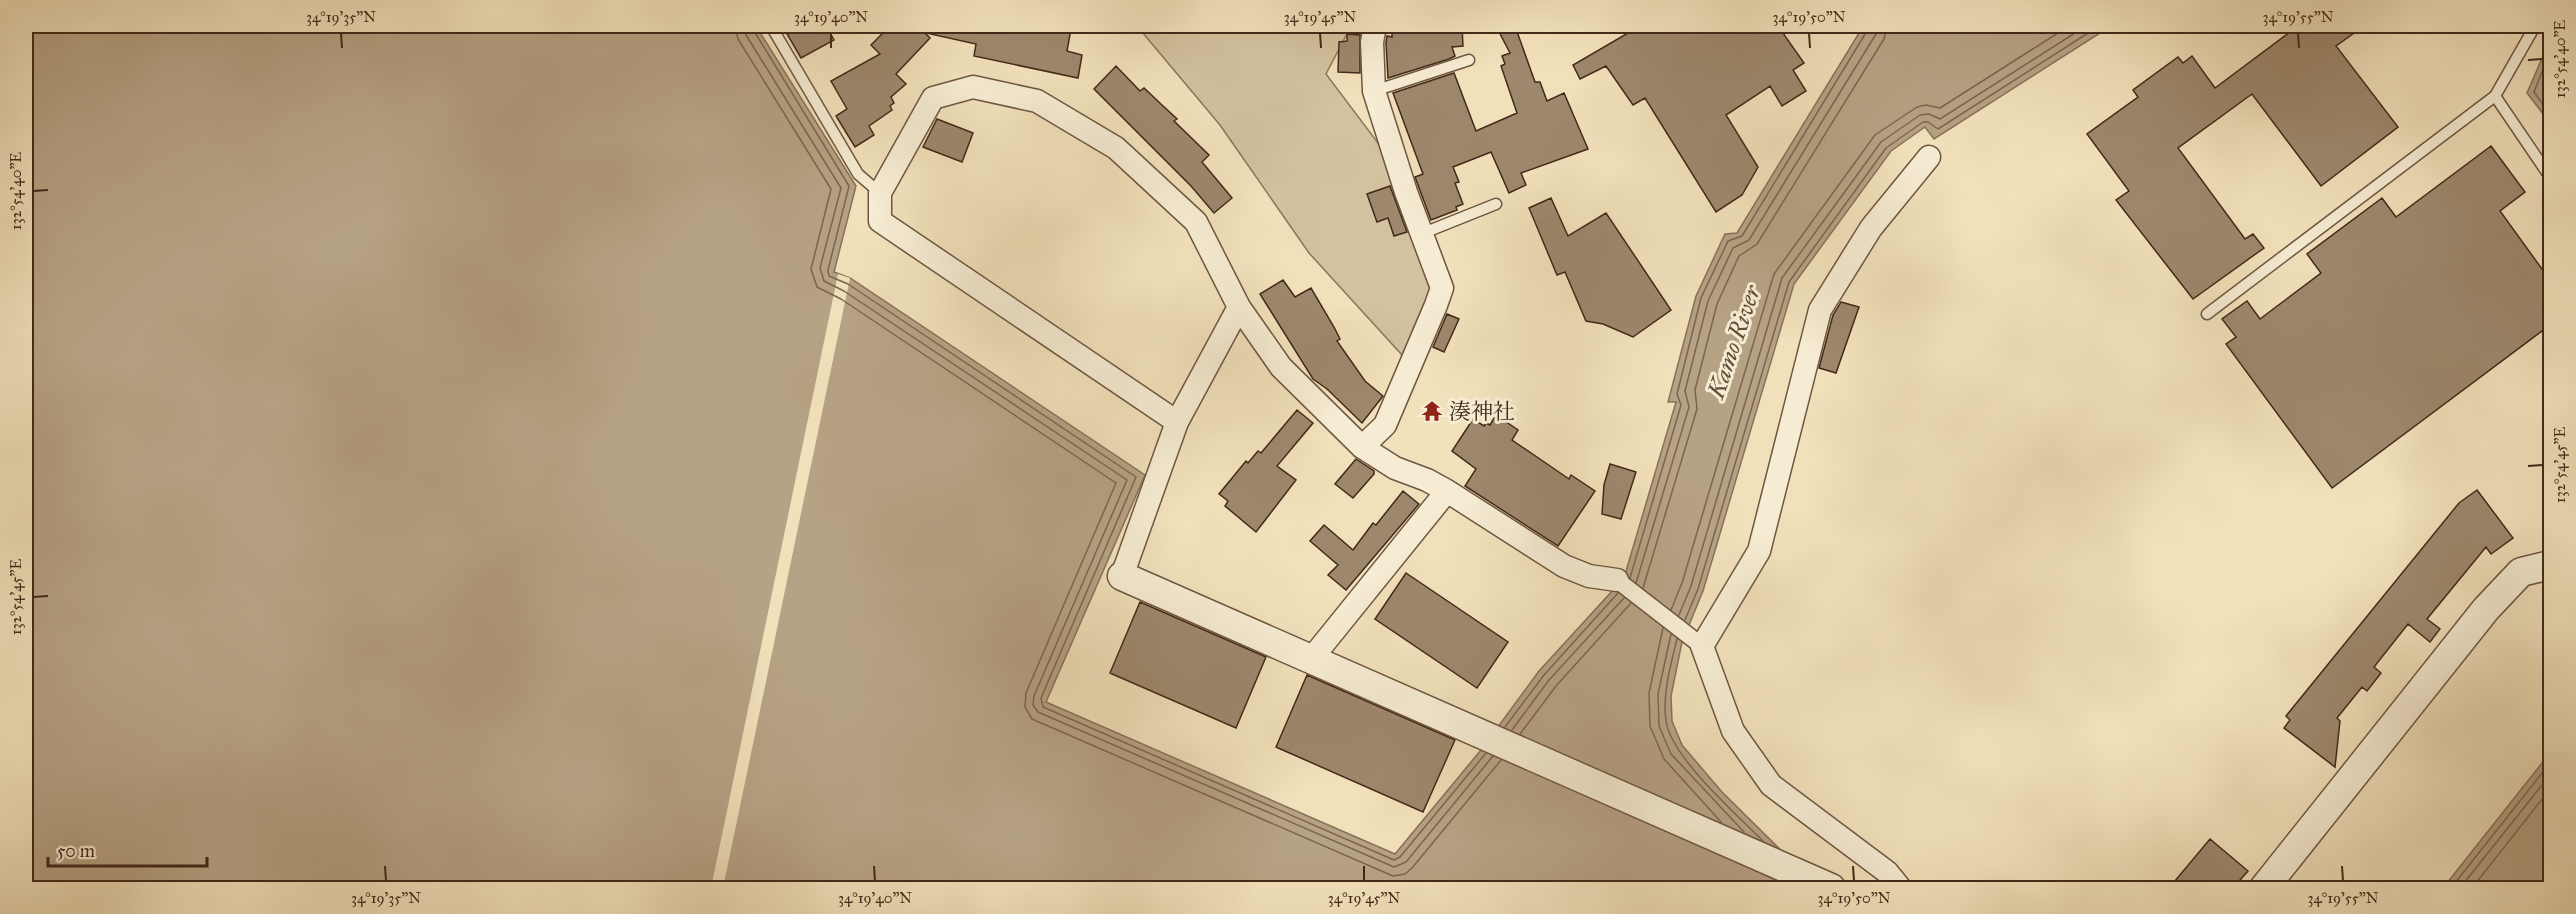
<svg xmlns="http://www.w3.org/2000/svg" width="2576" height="914" font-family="'IM FELL Great Primer','Noto Serif JP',serif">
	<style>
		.green { fill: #d3c29f; stroke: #8a755c; stroke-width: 1.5 }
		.water { fill: #b6a284; stroke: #887159; stroke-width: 1.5 }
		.pier { fill: #f1e1bb }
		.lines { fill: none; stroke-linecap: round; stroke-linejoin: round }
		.shore { stroke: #7c654e; stroke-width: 1.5 }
		.building { fill: #9d886d; stroke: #422818; stroke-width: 1.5 }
		.service-casing { stroke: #6e5641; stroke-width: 13 }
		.pedestrian-casing { stroke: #6e5641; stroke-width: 19 }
		.minor-casing { stroke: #6e5641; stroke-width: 25 }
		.tertiary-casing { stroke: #6e5641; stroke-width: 31 }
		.service { stroke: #f6ecd3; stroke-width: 10 }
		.pedestrian { stroke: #f6ecd3; stroke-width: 16 }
		.minor { stroke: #f6ecd3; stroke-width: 22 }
		.tertiary { stroke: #f6ecd3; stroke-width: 28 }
		.ticks { fill: none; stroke: #422818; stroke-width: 2 }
		.labels { text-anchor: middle; stroke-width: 6; stroke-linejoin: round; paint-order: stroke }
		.poi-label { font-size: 22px; fill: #422818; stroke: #f6ecd3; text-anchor: start }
		.water-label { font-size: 24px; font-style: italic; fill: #654d38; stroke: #f6ecd3 }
		.neatline { fill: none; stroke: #422818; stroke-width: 2 }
		.ticks-label { font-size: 15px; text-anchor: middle; fill: #422818 }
	</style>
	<rect width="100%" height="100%" fill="#f1e1bb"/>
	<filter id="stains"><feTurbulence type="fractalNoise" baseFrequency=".00333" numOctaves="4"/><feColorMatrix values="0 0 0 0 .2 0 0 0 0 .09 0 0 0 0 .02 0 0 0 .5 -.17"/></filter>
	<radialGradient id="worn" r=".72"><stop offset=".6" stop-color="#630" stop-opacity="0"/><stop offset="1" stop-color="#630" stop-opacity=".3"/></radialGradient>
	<path class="green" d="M1137,26H1351L1326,74L1381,147L1435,285L1412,366L1309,253L1220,125Z"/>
	<path class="water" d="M26,26H756L856,186L834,272L850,278L1145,475L1046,702L1395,854L1481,750L1539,671L1624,578L1676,402H1668L1696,296L1725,234L1737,233L1859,33L1867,26H2111L1934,139L1925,127L1891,151L1794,284L1703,591L1682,642L1671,696L1672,721L1682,745L1722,792L1819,888H26Z
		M2550,40V123L2527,93Z
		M2550,753V888H2443Z"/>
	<path class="pier" d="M838,274L850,278L723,888H711Z"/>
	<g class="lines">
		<path class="shore" d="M735,26L738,39L831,189L811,269L817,287L841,299L1116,483L1026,693L1025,707L1032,719L1393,876L1405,874L1412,868L1501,760
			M744,26L746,35L841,188L820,268L824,281L844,291L1127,480L1034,696L1033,705L1038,712L1394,867L1406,862L1493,756
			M751,26L849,186L828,270L829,276L848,284L1136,477L1041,698L1043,707L1394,860L1400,857L1486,753
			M2550,52L2534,92L2550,114
			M1630,578L1681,405L1677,394L1701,298L1728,241L1742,236L1870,26
			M1636,583L1689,407L1685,391L1708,301L1733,248L1749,240L1876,34L1878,26
			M1643,588L1697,409L1695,390L1717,304L1739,256L1757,244L1884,39L1887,26
			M1671,610L1682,583L1774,274L1875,135L1917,107L1926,105L1940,108L2069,26
			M1679,615L1691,586L1782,278L1881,142L1920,115L1929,114L1940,119L2086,26
			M1685,620L1698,589L1789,282L1886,148L1923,122H1928L1938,129L2099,26
			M1663,628L1649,693L1650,726L1664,759L1721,822
			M1671,634L1658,694L1659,726L1671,754L1744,832
			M1677,639C1671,664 1662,694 1666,721C1671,757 1736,814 1763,841
			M1505,727L1544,675L1618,593
			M1512,730L1549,680L1624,598
			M1520,734L1556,686L1631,603
			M2451,888L2550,763
			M2460,888L2550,775
			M2472,888L2550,789"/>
	</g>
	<path class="building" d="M786,26H826L834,40L801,58L787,34L790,33Z
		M890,26H918L930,38L896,74L906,84L891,97L894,103L890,106L892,110L869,126L874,135L855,147L836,116L847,109L831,81L880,54L871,45Z
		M926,26H1050L1071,29L1067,51L1082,55L1078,78L974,56L976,44L926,33Z
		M1392,26H1462L1463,46L1452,47L1455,56L1449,59L1388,78L1386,43L1387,36L1392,37Z
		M1496,26H1515L1535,82H1540L1547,101L1564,93L1588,149L1521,173L1526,185L1509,193L1491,152L1453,167L1459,182L1455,183L1463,204L1456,207L1457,210L1431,220L1415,177L1423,174L1393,93L1454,73L1476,131L1517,113L1501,66L1505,64L1502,56L1510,53Z
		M1640,26H1778L1804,63L1793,70L1806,91L1782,106L1770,86L1726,115L1758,167L1742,195L1716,212L1645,98L1633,105L1606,66L1580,79L1573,65Z
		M2298,26H2364L2336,46L2398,127L2321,186L2252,94L2178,148L2245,239L2253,234L2264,248L2193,299L2116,200L2129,191L2087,134L2138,97L2133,90L2178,57L2183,63L2192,56L2215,88Z
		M1347,34L1360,35V73L1338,72L1339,42L1347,41Z
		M1116,66L1140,91L1144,88L1162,105L1177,119L1174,121L1209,155L1202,162L1232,198L1214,213L1191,186L1094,89Z
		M937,119L973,133L962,162L923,147Z
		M2491,146L2525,192L2500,211L2550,280V325L2332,488L2226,344L2236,337L2222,319L2247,301L2260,319L2321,273L2307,254L2382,198L2396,217Z
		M1390,186L1407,232L1394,236L1388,218L1377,222L1367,194Z
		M1551,198L1568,236L1606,213L1671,310L1633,337L1603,324L1586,321L1565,272L1557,275L1529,208Z
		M1283,280L1295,297L1311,288L1334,327L1340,339L1337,341L1365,381L1383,396L1362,423L1327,389L1313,379L1260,294Z
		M1841,302L1859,307L1836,373L1819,368L1833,315Z
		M1447,314L1459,319L1444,352L1433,347Z
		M1297,410L1313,423L1277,466L1296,480L1256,532L1225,506L1228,501L1219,494L1246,461L1248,463L1258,451L1261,453Z
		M1496,415L1518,430L1512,440L1569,479L1571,475L1595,491L1558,546L1465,486L1476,469L1452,451L1473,419L1484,426L1486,423L1490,425Z
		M1356,459L1374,471V474L1353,498L1335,484Z
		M1610,464L1636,472L1621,519L1602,514L1604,485Z
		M2477,490L2513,538L2491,554L2486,547L2427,619L2440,629L2430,642L2408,624L2374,667L2381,673L2367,691L2362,687L2337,718L2340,721L2335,767L2284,728L2290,720L2286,716L2459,503Z
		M1403,491L1419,504L1346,590L1328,575L1338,565L1310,541L1324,525L1353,550L1373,523L1376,525Z
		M1406,573L1508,642L1477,688L1375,619Z
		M1140,602L1266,657L1236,728L1110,673Z
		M1307,675L1455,740L1423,812L1276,747Z
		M2210,839L2248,871L2233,888H2169Z"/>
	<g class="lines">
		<g class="service-casing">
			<path id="service" d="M771,26L858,174L880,193
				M2535,26L2495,96L2550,177
				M1374,91L1469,60
				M1421,234L1496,204
				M2207,314L2495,96"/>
		</g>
		<g class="pedestrian-casing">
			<path id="pedestrian" d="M1617,580L1702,646"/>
		</g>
		<g class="minor-casing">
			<path id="minor" d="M1177,422L880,221V193L933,98L973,87L1037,101L1116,148L1196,222L1239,307L1281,367L1362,447L1395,468L1427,480L1447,491L1564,566L1589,576L1617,580
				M1362,447L1385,425L1436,305L1442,288L1406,192L1374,91L1372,42L1375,26
				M1122,576L1177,422L1239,307
				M1312,658L1447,491
				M1900,888L1887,872L1771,785L1733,731L1702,646L1759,551L1820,310L1871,228L1929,157"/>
		</g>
		<g class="tertiary-casing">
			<path id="tertiary" d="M1122,576L1831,888
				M2264,888L2486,609L2521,572L2550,565"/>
		</g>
		<use href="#service" class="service"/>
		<use href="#pedestrian" class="pedestrian"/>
		<use href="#minor" class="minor"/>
		<use href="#tertiary" class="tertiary"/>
	</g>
	<path class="ticks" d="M341,33L342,48M831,33V48M1320,33L1321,48M1809,33L1810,48M2298,33L2299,48M2528,60L2543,59M33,191L48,190M2528,466L2543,465M33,597L48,596M385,866L386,881M874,866L875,881M1364,866V881M1853,866L1854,881M2342,866L2343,881"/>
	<defs>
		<g id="temple-bare" transform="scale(1.62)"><path d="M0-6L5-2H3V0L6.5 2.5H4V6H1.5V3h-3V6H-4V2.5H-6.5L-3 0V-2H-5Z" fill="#8f2418" stroke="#f6ecd3" stroke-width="2.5" paint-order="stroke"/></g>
	</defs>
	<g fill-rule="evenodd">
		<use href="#temple-bare" x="1432" y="411"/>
	</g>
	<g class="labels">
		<g class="poi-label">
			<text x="1449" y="419">湊神社</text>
		</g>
		<g class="water-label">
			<text transform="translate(1734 342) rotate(-71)" y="8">Kamo River</text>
		</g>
	</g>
	<rect width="2576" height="914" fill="none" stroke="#f1e1bb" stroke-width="66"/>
	<path d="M48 857v9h159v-9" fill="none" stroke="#422818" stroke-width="3"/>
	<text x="57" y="857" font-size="18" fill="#422818" stroke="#f6ecd3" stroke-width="4.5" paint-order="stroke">50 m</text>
	<rect x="33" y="33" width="2510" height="848" class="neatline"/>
	<g class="ticks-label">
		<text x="341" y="22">34°19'35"N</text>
		<text x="831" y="22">34°19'40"N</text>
		<text x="1320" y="22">34°19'45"N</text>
		<text x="1809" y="22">34°19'50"N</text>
		<text x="2298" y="22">34°19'55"N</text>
		<text transform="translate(2560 59) rotate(-90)" y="5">132°54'40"E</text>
		<text transform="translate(16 191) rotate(-90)" y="5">132°54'40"E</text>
		<text transform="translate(2560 465) rotate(-90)" y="5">132°54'45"E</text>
		<text transform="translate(16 597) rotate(-90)" y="5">132°54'45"E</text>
		<text x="386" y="903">34°19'35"N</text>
		<text x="875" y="903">34°19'40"N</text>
		<text x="1364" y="903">34°19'45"N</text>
		<text x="1854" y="903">34°19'50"N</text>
		<text x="2343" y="903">34°19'55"N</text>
	</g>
	<rect width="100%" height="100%" filter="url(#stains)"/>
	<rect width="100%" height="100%" fill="url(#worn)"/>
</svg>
